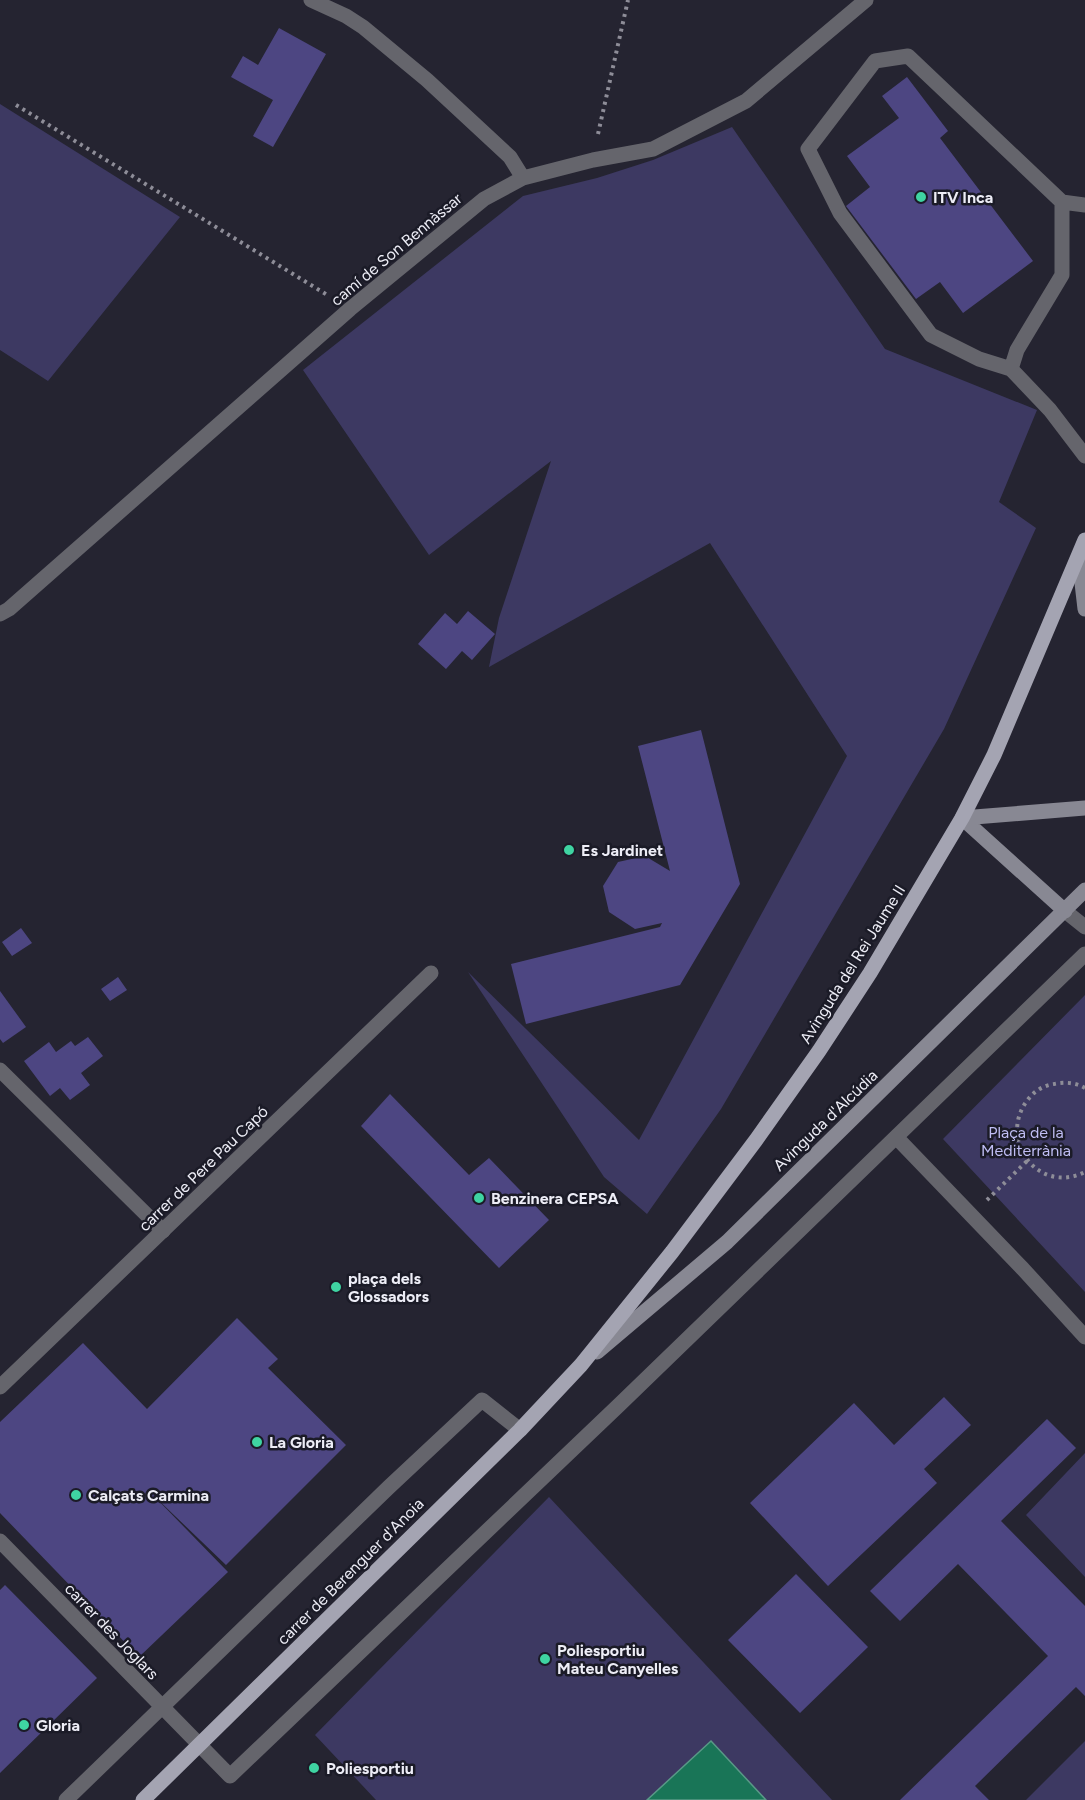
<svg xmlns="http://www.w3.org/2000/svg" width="1085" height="1800" font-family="Figtree,sans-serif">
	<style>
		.green { fill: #3d3962 }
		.water { fill: #197557; stroke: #599987; stroke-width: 1.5 }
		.building { fill: #4d4682 }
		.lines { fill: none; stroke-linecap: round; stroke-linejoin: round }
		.path { stroke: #8e8d98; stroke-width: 4; stroke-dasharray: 3 4.5; stroke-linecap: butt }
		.lane { stroke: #65656c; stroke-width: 15 }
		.street { stroke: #65656c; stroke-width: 15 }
		.secondary { stroke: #888893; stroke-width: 15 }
		.primary { stroke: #a4a4b2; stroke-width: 15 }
		.poi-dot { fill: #3fd4a2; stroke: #1b1b27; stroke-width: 2 }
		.labels { text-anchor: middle; stroke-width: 5; stroke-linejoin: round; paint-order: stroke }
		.poi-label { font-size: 16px; font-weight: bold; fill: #ededf6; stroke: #1b1b27; text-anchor: start }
		.street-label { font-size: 16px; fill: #ededf6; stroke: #1b1b27 }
		.park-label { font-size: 16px; fill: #bfbdf3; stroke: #1b1b27 }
	</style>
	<rect width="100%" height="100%" fill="#252431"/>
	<path class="green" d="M0,104L180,217L48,381L0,350Z
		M732,127L885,349L1037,410L999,502L1036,528L944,729L721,1109L647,1214L604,1177L468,972L639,1140L847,756L710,543L489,667L499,618L551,461L429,555L303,370L523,196L597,178L653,160Z
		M1085,995V1292L943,1139Z
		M1085,1453V1577L1026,1515Z
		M549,1497L832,1800H376L315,1735Z
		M1085,1741V1800H1026Z"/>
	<path class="water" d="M711,1741L766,1800H647Z"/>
	<path class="building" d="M279,28L326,54L273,147L253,136L273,100L231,77L243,56L258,65Z
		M907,77L948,131L940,138L1033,261L963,313L940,282L916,299L846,206L870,187L847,156L899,118L882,96Z
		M468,611L495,634L472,660L462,651L446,669L418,644L445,613L457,624Z
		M701,730L740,884L680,985L526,1024L511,964L660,927L662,923L635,929L609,912L603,886L618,862L645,856L670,871L638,746Z
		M21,928L32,943L12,956L2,942Z
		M118,977L127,990L110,1001L101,989Z
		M0,991L26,1027L3,1043L0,1039Z
		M88,1037L103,1056L81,1073L90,1085L70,1100L60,1088L50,1096L24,1061L49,1042L56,1052L71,1041L75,1046Z
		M390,1094L469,1175L489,1158L549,1220L499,1268L361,1126Z
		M237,1318L278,1359L268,1368L346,1445L226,1565L150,1492L228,1572L139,1657L0,1513V1422L83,1343L147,1409Z
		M944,1397L971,1425L924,1469L937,1483L828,1586L750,1503L854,1403L894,1445Z
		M1047,1419L1076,1448L1001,1521L1085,1606V1696L1076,1687L975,1786L989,1800H900L1048,1656L958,1564L900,1621L870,1591Z
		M796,1574L868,1647L800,1713L728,1640Z
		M5,1585L97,1678L0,1773V1590Z"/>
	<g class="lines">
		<path class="path" d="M16,105L329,296
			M598,134L628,0
			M1085,1088C1075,1082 1064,1082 1054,1084C1045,1085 1036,1090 1030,1097C995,1137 1037,1196 1085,1172
			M987,1200L1027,1161"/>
		<path class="lane" d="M1085,205L1062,202L908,56L875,61L808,149L840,213L931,335L979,359L1011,369L1050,410L1085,456
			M1011,369L1017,350L1062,275V202
			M0,1070L163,1231"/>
		<path class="street" d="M311,0L346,16L363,27L427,80L510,157L523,178
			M0,614L9,609L350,309L484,199L523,178L593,160L653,149L746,101L866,0
			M1065,911L1085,927
			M897,1138L1023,1269L1085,1337
			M0,1387L431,973
			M0,1541L230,1776L618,1406L1085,954
			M66,1800L389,1487L482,1400L520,1430"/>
		<path class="secondary" d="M1079,557L1085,609
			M962,818L1065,911
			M962,818L1085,808
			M597,1352L727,1242L1085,890"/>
		<path class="primary" d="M143,1800L520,1430L581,1365L672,1252L756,1140L819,1051L870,973L962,818L994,755L1085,540"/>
	</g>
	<g class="poi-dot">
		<circle cx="921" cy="197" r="6"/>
		<circle cx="569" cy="850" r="6"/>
		<circle cx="479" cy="1198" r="6"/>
		<circle cx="336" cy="1287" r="6"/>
		<circle cx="257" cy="1442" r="6"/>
		<circle cx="76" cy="1495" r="6"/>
		<circle cx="545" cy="1659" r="6"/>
		<circle cx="24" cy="1725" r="6"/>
		<circle cx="314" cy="1768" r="6"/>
	</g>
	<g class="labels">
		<g class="poi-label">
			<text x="933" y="203">ITV Inca</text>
			<text x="581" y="856">Es Jardinet</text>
			<text x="491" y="1204">Benzinera CEPSA</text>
			<text x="348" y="1284">plaça dels<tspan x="348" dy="18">Glossadors</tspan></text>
			<text x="269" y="1448">La Gloria</text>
			<text x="88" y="1501">Calçats Carmina</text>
			<text x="557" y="1656">Poliesportiu<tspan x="557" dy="18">Mateu Canyelles</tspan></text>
			<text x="36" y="1731">Gloria</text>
			<text x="326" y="1774">Poliesportiu</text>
		</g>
		<g class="street-label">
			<text transform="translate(396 249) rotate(-40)" y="6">camí de Son Bennàssar</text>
			<text transform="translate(852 964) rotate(-58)" y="6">Avinguda del Rei Jaume II</text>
			<text transform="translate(825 1120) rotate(-44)" y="6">Avinguda d'Alcúdia</text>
			<text transform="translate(203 1168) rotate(-44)" y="6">carrer de Pere Pau Capó</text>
			<text transform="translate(350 1571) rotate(-45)" y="6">carrer de Berenguer d'Anoia</text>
			<text transform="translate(112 1631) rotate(46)" y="6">carrer des Joglars</text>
		</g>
		<g class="park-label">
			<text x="1026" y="1138">Plaça de la<tspan x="1026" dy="18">Mediterrània</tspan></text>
		</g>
	</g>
</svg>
